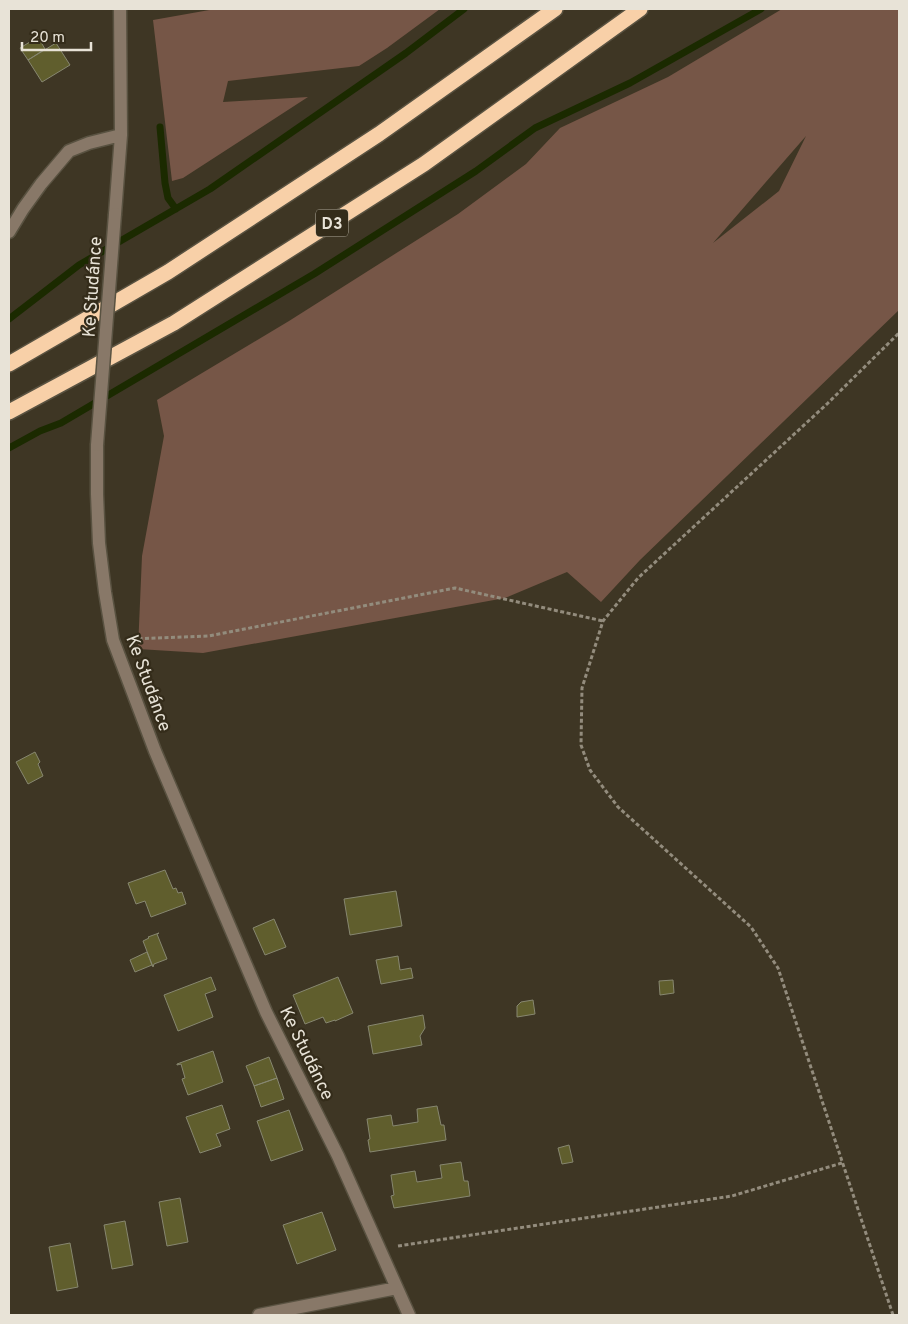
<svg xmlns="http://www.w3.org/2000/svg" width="908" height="1324" font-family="Overpass,sans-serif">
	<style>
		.green { fill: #765647; fill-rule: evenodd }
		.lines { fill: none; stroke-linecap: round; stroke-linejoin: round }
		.stream { stroke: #1b2a00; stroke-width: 7 }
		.building { fill: #605e2d; stroke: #878770 }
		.minor-casing { stroke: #595241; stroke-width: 15 }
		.highway-casing { stroke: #595241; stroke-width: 18 }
		.path { stroke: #938c7d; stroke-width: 3; stroke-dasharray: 4 2.5; stroke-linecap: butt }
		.minor { stroke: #887868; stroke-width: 12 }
		.highway { stroke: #f8d0a8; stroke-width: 15 }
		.minor-bridge-casing { stroke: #595241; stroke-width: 15; stroke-linecap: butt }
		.minor-bridge { stroke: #887868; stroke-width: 12 }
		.labels { text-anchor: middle; stroke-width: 4.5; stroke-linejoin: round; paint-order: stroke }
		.shield { fill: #342c1a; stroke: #b2ac9e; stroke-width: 1 }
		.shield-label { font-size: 16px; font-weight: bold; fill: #e8e3d7 }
		.street-label { font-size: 18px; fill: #e8e3d7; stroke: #342c1a }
	</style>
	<rect width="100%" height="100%" fill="#3e3624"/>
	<path class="green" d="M215,9H440L387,48L359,66L228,81L223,102L308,97L183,178L172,181L153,20Z
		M782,9H899V310L640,560L601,602L567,572L505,598L203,653L138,649L142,556L164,436L157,400L289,321L458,214L526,164L560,128L668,77ZM806,136L779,191L713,243Z"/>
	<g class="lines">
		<path class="stream" d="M160,127L165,183L168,198L176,209
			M9,319L79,265L210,189L406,53L464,9
			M9,448L40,431L61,423L314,274L476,171L535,128L630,83L761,9"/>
	</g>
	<path class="building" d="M38,37L45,49L28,60L20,48Z
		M56,43L70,65L42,82L28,60Z
		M35,752L40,762L38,764L43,776L28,784L16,762Z
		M165,870L173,889L176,888L178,893L182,892L186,904L151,917L145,901L136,904L128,883Z
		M396,891L402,926L350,935L344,899Z
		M274,919L286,947L265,955L253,928Z
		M159,933L157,934L167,959L154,964L153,967L143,941L149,938L148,937Z
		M147,952L152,965L135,972L130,960Z
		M398,956L400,970L411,968L413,978L381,984L376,960Z
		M211,977L216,990L205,994L213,1017L178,1031L164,995Z
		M338,977L353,1013L335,1021V1020L326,1023L323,1017L305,1024L293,995Z
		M673,980L674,993L660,995L659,981Z
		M533,1000L535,1014L517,1017V1006L521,1002Z
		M423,1015L425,1028L420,1036L422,1045L373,1054L368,1026Z
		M213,1051L223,1082L188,1095L182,1079L185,1078L181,1064L177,1065V1064Z
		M269,1057L277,1078L254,1086L246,1066Z
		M277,1078L284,1099L261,1107L254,1086Z
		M222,1105L230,1129L216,1134L221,1146L200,1153L186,1117Z
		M437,1106L441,1125H444L446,1140L370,1152L368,1140L370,1139L367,1119L391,1115L393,1126L418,1122L417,1109Z
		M289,1110L303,1150L271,1161L257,1121Z
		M569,1145L573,1162L562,1164L558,1148Z
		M461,1162L464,1181H468L470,1196L394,1208L391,1196L394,1195L391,1175L415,1171L417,1182L442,1178L440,1165Z
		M180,1198L188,1242L167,1246L159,1202Z
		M322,1212L336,1250L297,1264L283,1225Z
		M125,1221L133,1265L112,1269L104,1225Z
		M70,1243L78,1287L57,1291L49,1247Z"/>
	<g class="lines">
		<g class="minor-casing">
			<path id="minor" d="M115,214L121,135L120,9
				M9,232L23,209L41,184L69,151L89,143L121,135
				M97,445V494L99,543L105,592L113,640L155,751L266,1012L338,1156L409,1315
				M259,1315L397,1288"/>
		</g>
		<g class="highway-casing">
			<path id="highway" d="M9,364L168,272L379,134L555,9
				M9,412L174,323L424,164L640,9"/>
		</g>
		<path class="path" d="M132,639L209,636L455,588L603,621
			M398,1246L732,1196L842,1163
			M893,1315L778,968L751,927L618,807L590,770L581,745L582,688L603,621L638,578L828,403L899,333"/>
		<use href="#minor" class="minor"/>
		<use href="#highway" class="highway"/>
		<g class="minor-bridge-casing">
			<path id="minor-bridge" d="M97,445L115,214"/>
		</g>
		<use href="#minor-bridge" class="minor-bridge"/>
	</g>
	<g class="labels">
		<rect class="shield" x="316" y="209.5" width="32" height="27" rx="4"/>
		<g class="shield-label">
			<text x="332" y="229">D3</text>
		</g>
		<g class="street-label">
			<text transform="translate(92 287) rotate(-86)" y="6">Ke Studánce</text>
			<text transform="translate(149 683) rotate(70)" y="6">Ke Studánce</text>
			<text transform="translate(307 1053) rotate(64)" y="6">Ke Studánce</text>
		</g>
	</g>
	<rect width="908" height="1324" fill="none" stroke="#e8e3d7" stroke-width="20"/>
	<path d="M22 42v8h69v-8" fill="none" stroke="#e8e3d7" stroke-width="2.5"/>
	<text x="30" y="42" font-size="15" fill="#e8e3d7" stroke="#342c1a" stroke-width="4" paint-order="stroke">20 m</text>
</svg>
